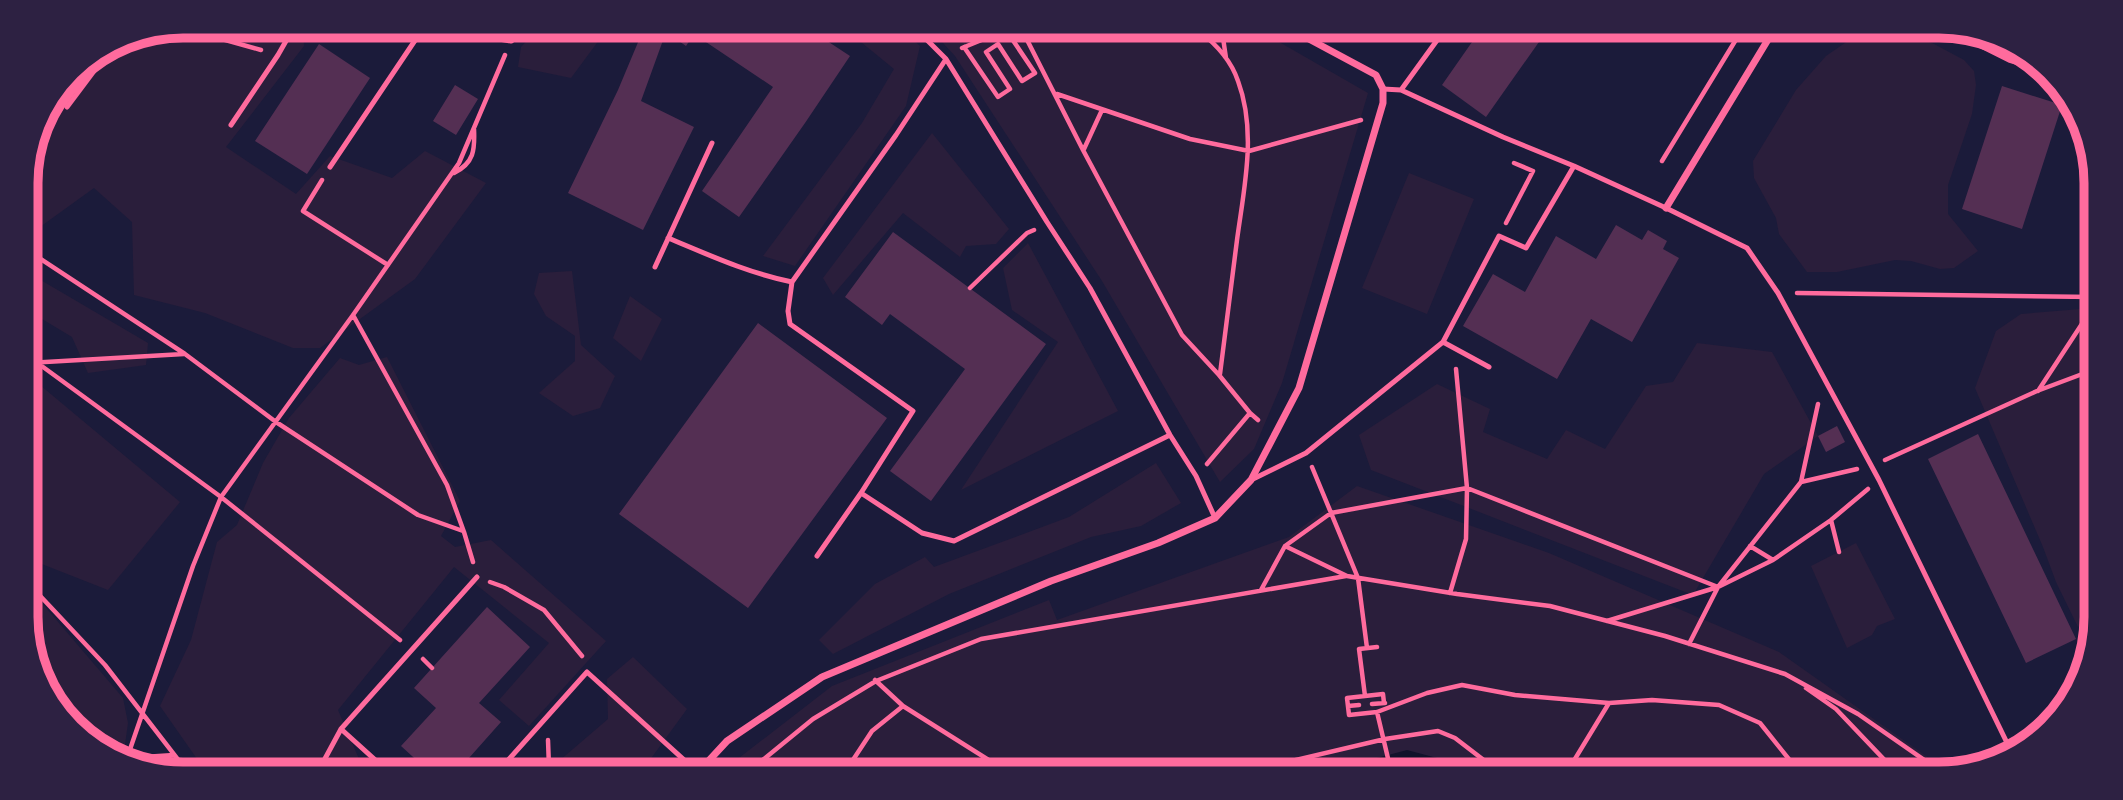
<svg xmlns="http://www.w3.org/2000/svg" width="2123" height="800" font-family="Rubik,sans-serif">
	<style>
		.green { fill: #2a1e3b }
		.water { fill: #12122b }
		.building { fill: #542f53 }
		.lines { fill: none; stroke-linecap: round; stroke-linejoin: round }
		.path { stroke: #ff6b9d; stroke-width: 4.5 }
		.service { stroke: #ff6b9d; stroke-width: 5 }
		.minor { stroke: #ff6b9d; stroke-width: 7 }
		.rim { fill: none; stroke: #ff6b9d; stroke-width: 9 }
	</style>
	<rect width="100%" height="100%" fill="#1b1b3a"/>
	<path class="green" d="M183,26L303,27L304,46L226,147L296,194L330,156L392,178L425,151L486,183L415,279L320,348H293L205,313L134,295L132,222L94,188L33,232L27,228V172L42,114L79,65L123,38Z
		M539,28H608L571,78L518,67L521,47Z
		M845,29L903,30L920,46L906,106L795,266L763,256L862,123L894,69Z
		M931,30L1260,31L1368,93L1282,383L1254,449L1220,482L1102,281L955,56Z
		M1858,34H1910L1934,44L1964,60L1974,71L1976,85L1972,114L1948,185V214L1978,251L1954,268L1940,269L1911,261L1895,260L1837,272H1807L1779,234L1776,218L1754,178L1753,161L1796,90L1826,56Z
		M932,133L1009,229L996,244L966,246L960,257L903,213L833,295L823,278Z
		M1409,173L1474,199L1427,314L1362,288Z
		M1028,243L1118,411L961,490L1058,342L1012,310L1003,268Z
		M572,271L581,345L615,376L600,408L573,416L539,393L575,361V336L546,316L534,294L539,273Z
		M27,272L148,343L146,365L88,373L72,337L27,310Z
		M630,296L662,319L641,361L613,338Z
		M2093,308L2089,617L2078,627L2056,582L2043,547L1975,388L1996,331L2021,314Z
		M1697,343L1772,352L1818,436L1764,474L1693,595L1371,470L1359,435L1437,384L1490,409L1483,432L1547,459L1566,430L1605,449L1646,386L1673,382Z
		M387,357L460,501L441,536L455,547L491,540L606,641L529,726L499,700L549,643L454,567L338,710L359,759L356,767L202,766L160,706L191,640L217,542L237,525L263,463L289,418L340,358L359,365Z
		M34,380L180,502L108,590L29,559L28,381Z
		M1156,463L1181,503L1141,526L1091,537L949,594L833,654L819,640L875,584L925,557L934,567L1069,517Z
		M1357,486L1549,553L1779,652L1950,773L726,768L832,686L1049,600L1057,620L1289,537Z
		M1856,543L1895,619L1877,626L1872,635L1847,648L1811,566Z
		M29,590L35,595L123,698L128,723L123,759L65,720L29,647Z
		M633,657L687,709L644,768L552,767L608,719L607,679Z
		M2086,671L2035,742L2023,746Z"/>
	<path class="water" d="M1407,750L1471,767L1478,771H1328Z"/>
	<path class="building" d="M644,28L809,29L850,56L805,123L739,217L702,191L773,87L694,34L686,46L666,32L641,101L694,127L643,230L568,193L618,90Z
		M1479,32H1546L1486,117L1442,85Z
		M319,44L370,78L307,174L255,141Z
		M455,85L478,99L456,135L433,121Z
		M2002,86L2062,105L2022,229L1962,209Z
		M1616,225L1642,240L1648,230L1667,241L1663,249L1679,258L1632,342L1591,319L1557,379L1463,326L1493,274L1525,292L1556,236L1596,259Z
		M893,232L1046,344L931,501L890,471L965,369L890,314L882,325L845,297Z
		M758,323L887,418L748,608L619,514Z
		M1837,426L1845,442L1826,452L1818,436Z
		M1978,434L2076,639L2026,663L1928,459Z
		M487,607L530,647L479,703L501,722L461,767H424L401,746L436,708L414,688Z"/>
	<g class="lines">
		<path class="path" d="M179,27L261,50
			M1022,30L1083,150L1182,335L1219,375L1250,413L1258,420
			M1199,31C1216,44 1231,60 1238,81C1257,132 1244,188 1237,240C1231,285 1226,329 1220,374
			M1222,31L1226,58
			M964,47L998,97L1010,89L986,52L998,44L1022,81L1035,73L1010,36L1019,30
			M962,48L1006,30
			M1057,94L1190,139L1249,151L1361,120
			M1084,149L1102,110
			M1662,161L1740,33
			M454,173C474,163 475,150 474,129
			M322,180L303,211L388,265
			M1506,223L1533,171L1514,163
			M27,250L185,354L276,422L418,515L463,531
			M970,288L1027,233L1034,230
			M1797,293L2094,297
			M353,315L447,485L464,532L473,562
			M28,356L221,497L400,640
			M28,363L184,354
			M2038,391L2093,307
			M1885,460L2037,391L2093,370
			M1207,464L1250,413
			M1312,467L1358,578L1367,648
			M1801,482L1818,404
			M1831,520L1839,552
			M1285,546L1347,576L1457,594L1550,606L1665,636L1785,674L1858,714L1943,773
			M1750,546L1773,560L1831,520L1868,489
			M490,582L504,587L544,610L582,656
			M29,584L105,665L183,766
			M1261,590L1285,546L1331,513L1467,488L1718,587
			M1450,593L1466,539L1467,488L1456,369
			M1607,621L1718,587L1773,560
			M1689,644L1718,587L1801,482L1857,469
			M423,659L432,668
			M875,680L903,706L1003,769
			M1806,688L1836,709L1897,773
			M1365,696L1359,649L1377,647
			M1384,703L1383,694L1347,698L1349,715L1377,712L1427,693L1462,685L1515,695L1609,703L1652,700L1719,705L1760,723L1800,773
			M1372,704L1385,703
			M1348,706L1359,705
			M1377,712L1391,771
			M548,740L549,767
			M128,758L174,755
			M126,761L193,566L221,497L353,315L459,163L505,55
			M753,768L813,719L876,681L981,639L1346,576
			M847,769L872,731L903,706
			M1253,770L1385,739L1438,731L1455,738L1498,771
			M1567,772L1609,703"/>
		<path class="service" d="M917,30L946,59L1047,222L1090,288L1170,435L1196,476L1215,518
			M1957,34L2009,60L2044,71
			M511,40L520,28
			M1383,89L1401,90L1503,137L1574,166L1666,208L1747,248L1778,293L1879,480L2011,751
			M1401,90L1443,32
			M67,107L115,43
			M231,125L278,55L294,27
			M330,167L424,27
			M668,238C709,255 748,273 792,282
			M655,267L712,143
			M1489,367L1443,342L1499,236L1526,248L1574,166
			M1251,480L1306,453L1443,342
			M861,493L922,533L954,541L1170,435
			M817,556L861,493L913,411L790,324L788,311L792,282L896,135L946,59
			M321,766L341,729
			M383,767L341,729L477,577
			M502,767L587,672L693,768"/>
		<path class="minor" d="M437,27L511,40
			M1666,208L1772,33
			M702,768L727,741L822,677L1051,581L1158,543L1215,518L1251,480L1299,388L1383,103V89L1376,75L1294,31"/>
	</g>
	<path d="M0 0H2123V800H0ZM183 38H1939A145 145 0 0 1 2084 183V617A145 145 0 0 1 1939 762H183A145 145 0 0 1 38 617V183A145 145 0 0 1 183 38Z" fill="#2d2142" fill-rule="evenodd"/>
	<path class="rim" d="M183 38H1939A145 145 0 0 1 2084 183V617A145 145 0 0 1 1939 762H183A145 145 0 0 1 38 617V183A145 145 0 0 1 183 38Z"/>
</svg>
